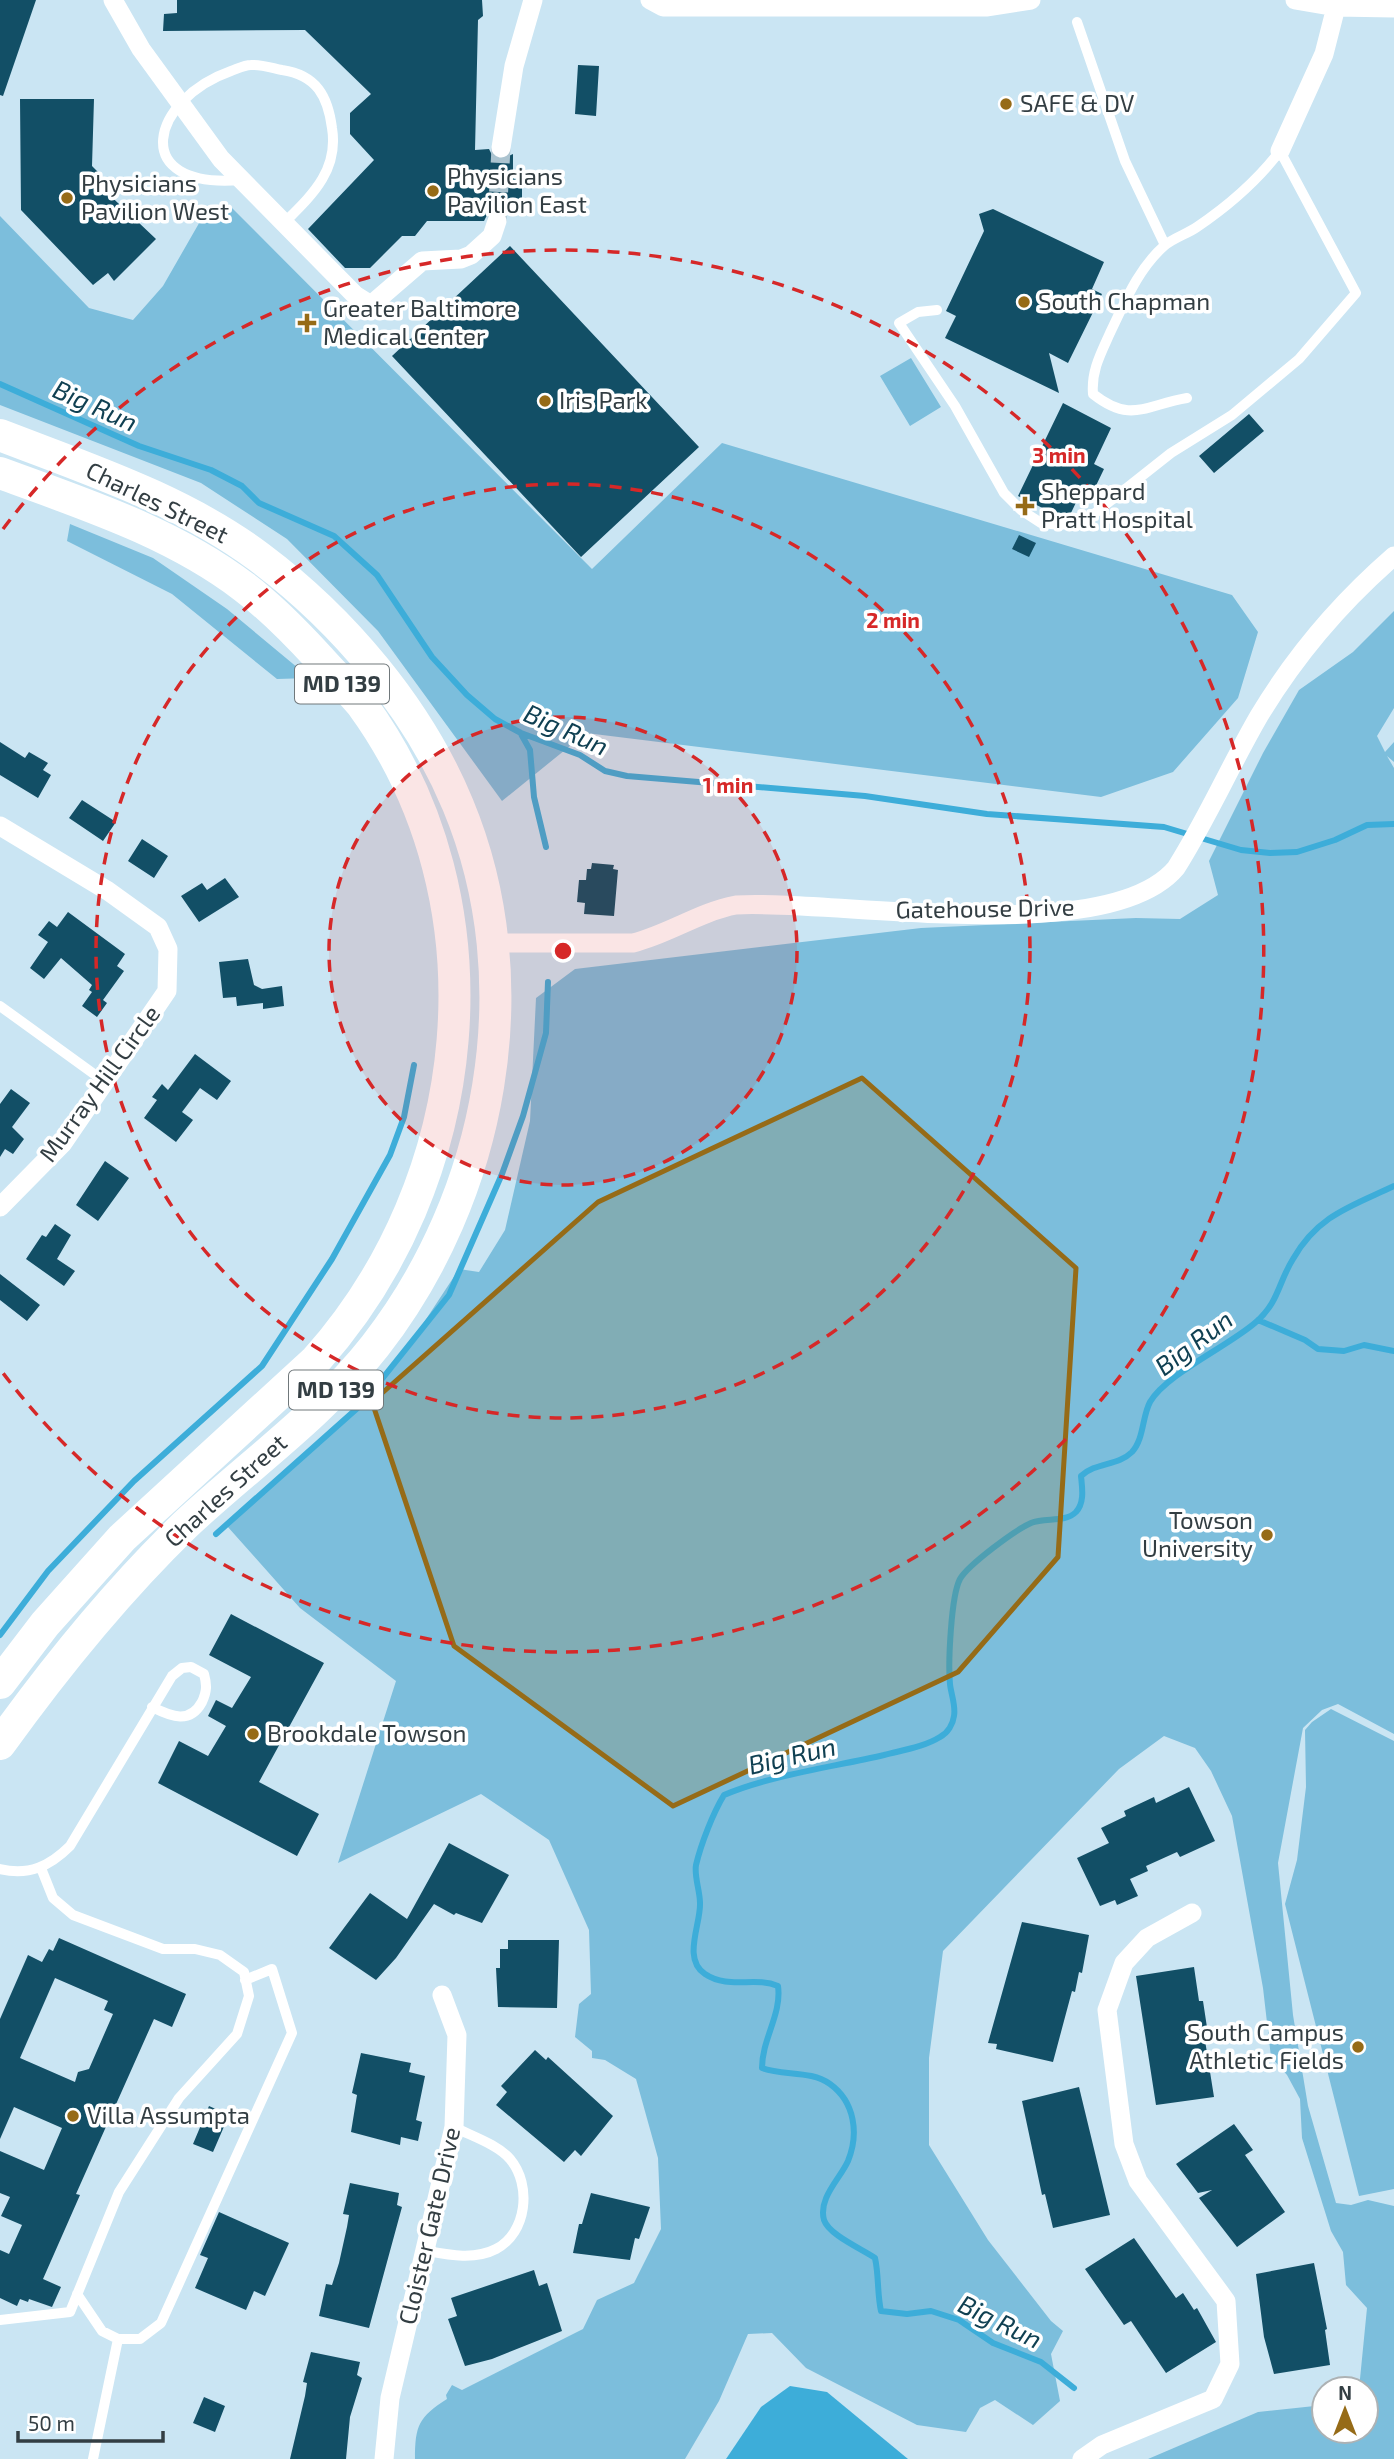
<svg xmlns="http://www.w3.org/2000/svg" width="1394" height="2459" font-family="'Exo 2',sans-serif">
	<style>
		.green { fill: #7cbedc }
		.water { fill: #3dadd9 }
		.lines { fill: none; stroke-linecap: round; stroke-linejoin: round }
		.stream { stroke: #3dadd9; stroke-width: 6 }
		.building { fill: #124f66; fill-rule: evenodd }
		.street-tunnel { stroke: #acc4d0; stroke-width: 19; stroke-dasharray: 19 10; stroke-linecap: butt }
		.lane { stroke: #fff; stroke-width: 10 }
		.street { stroke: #fff; stroke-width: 19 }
		.primary { stroke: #fff; stroke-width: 32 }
		.marked { fill: #966b17; fill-opacity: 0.2; stroke: #966b17; stroke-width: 5; stroke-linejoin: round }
		.ring { fill: none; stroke: #d62828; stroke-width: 3.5; stroke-dasharray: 12 9 }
		.poi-dot { fill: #966b17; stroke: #fff; stroke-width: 2.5 }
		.labels { text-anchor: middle; stroke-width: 7; stroke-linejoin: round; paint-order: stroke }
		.shield { fill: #fff; stroke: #70787b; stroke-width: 2 }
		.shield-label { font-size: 23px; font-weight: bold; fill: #333e43 }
		.poi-label { font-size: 24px; fill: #333e43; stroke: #fff; text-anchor: start }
		.street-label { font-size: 24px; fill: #333e43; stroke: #fff }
		.water-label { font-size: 26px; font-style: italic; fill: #104052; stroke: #fff }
		.centre { fill: #d62828; stroke: #fff; stroke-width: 3.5 }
		.ring-label { font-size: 21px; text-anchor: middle; font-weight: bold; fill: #d62828; stroke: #fff; stroke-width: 7; stroke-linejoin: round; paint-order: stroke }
	</style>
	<rect width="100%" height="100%" fill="#cae5f3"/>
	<path class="green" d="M228,204L592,569L722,443L1232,595L1258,632L1238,698L1173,772L1101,797L586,733L502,801L378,631L287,539L201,483L0,405V216L89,308L133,320L163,286L202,218Z
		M911,358L941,407L910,426L880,376Z
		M70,524L153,558L227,609L310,678L277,679L172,594L67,541Z
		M1394,611V708L1377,736L1385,752L1394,742V762L1387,756L1394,768V1734L1338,1704L1322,1710L1303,1728L1278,1863L1293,2015L1308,2106L1336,2203L1351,2205L1368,2200L1394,2206V2459H1148L1258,2412L1324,2405V2431H1366V2389H1359L1367,2308L1346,2285L1343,2252L1331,2231L1302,2138L1300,2099L1287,2075L1271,2057L1263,1988L1232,1816L1211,1771L1195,1748L1164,1736L1119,1769L943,1951L929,2058V2145L988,2240L1051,2321L1063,2331L1051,2354L1060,2401L1033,2425L995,2400L980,2408L966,2432L917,2425L806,2368L772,2333L748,2334L719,2401L685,2459H415C415,2425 419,2417 447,2399L446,2395L452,2385L462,2390L583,2329L597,2300L634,2283L661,2229L658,2158L636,2079L605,2060L592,2058V2051L575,2037L579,2004L591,1994L589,1930L549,1840L481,1794L338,1863L396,1681L300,1608L227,1526L298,1464L394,1368L459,1269L479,1272L505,1230L530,1121L536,998L575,969L921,928L1136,918L1180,919L1218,895L1209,861L1263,753L1299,690L1353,652Z
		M1331,1709L1394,1741V2189L1359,2196L1285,1904L1297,1860L1306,1787L1305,1730L1312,1722Z"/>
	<path class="water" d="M790,2386L827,2392L908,2459H726L761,2407Z"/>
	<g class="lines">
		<path class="stream" d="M0,384L139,446L211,470L242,486L259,503L334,536L377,575L432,657L467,695L495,719L521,733L580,755L605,771L627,776L865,796L987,814L1164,827L1241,850L1270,853L1297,852L1335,840L1367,825L1394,824
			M521,734L530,750L534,797L546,847
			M1258,1320L1305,1340L1318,1349L1344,1351L1364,1345L1394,1351
			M216,1534L362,1404L449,1295L502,1174L523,1116L546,1033L548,982
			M0,1635L48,1571L134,1481L262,1366L332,1259L390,1155L404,1117L414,1065
			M1074,2388L1041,2362L993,2343L959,2320L931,2311L907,2314L881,2311C877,2293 879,2276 875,2258C862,2249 829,2235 824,2220C818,2198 840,2179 848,2161C859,2134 855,2102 830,2084C811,2070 783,2076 762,2068C762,2039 782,2014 778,1986C754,1976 729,1990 705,1974C682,1959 701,1924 700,1903C700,1891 694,1876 696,1865C701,1844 713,1813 724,1795C771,1775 833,1767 884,1755C903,1750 924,1747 940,1737C948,1733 953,1724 954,1716C956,1706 951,1694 950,1684C948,1663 951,1596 960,1579C968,1565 1015,1530 1031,1523C1045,1517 1065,1523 1076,1512C1085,1502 1082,1487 1081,1476C1096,1462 1118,1466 1132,1452C1144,1439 1142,1417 1150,1402C1166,1374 1229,1346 1256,1322C1279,1302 1278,1283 1293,1259C1318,1215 1352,1206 1394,1186"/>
	</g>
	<path class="building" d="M0,0H36L3,96L0,95Z
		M177,0H482L483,16L478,20L475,150L489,149L493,157L500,160L513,154V178L522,183V200L507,214L500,209L489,211L484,221H427L415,236H402L370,268H345L308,229L374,160L350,134V113L371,94L305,30L163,31L164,14L177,13Z
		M578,65L599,66L596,116L575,114Z
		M20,99H94L92,166L99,173L100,186L156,239L114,281L108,273L93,285L21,210Z
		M993,209L1104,262L1092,289L1102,294L1068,363L1049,353L1059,393L945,338L956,316L946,311L984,231L979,214Z
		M510,246L699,447L581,557L392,356Z
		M1063,403L1111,428L1094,464L1104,469L1091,496L1081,492L1070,515L1061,517L1018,496Z
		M1249,414L1264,431L1214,473L1199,456Z
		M1019,535L1036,543L1029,557L1012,549Z
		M0,742L25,758L29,752L48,763L43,770L51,775L38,798L0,775Z
		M82,800L116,822L103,841L69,818Z
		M142,839L168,856L154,878L128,861Z
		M592,863L614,865L613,869L618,870L614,916L584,914L585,903L577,902L579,880H586L587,869H591Z
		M225,878L239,897L199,922L181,896L202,883L207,890Z
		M68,912L125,954L117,966L124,971L103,1000L107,1003L97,1017L82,1006L92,992L89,990L92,985L61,958L44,979L30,968L48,942L38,935L49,921L57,927Z
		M248,959L254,985L262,989L282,986L284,1006L263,1009V1003L237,1006L236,997L223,998L219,962Z
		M195,1054L231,1081L217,1100L200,1088L182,1112L193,1120L176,1142L144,1118L157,1100L152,1097L162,1084L168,1090Z
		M11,1089L30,1103L12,1127L24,1139L13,1154L5,1149L0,1157V1104Z
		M105,1161L129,1178L98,1221L76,1205Z
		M55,1224L71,1235L57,1259L75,1271L64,1286L26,1259L42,1235L46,1237Z
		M0,1274L40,1305L27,1321L0,1300Z
		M231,1614L324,1663L259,1782L319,1814L297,1856L158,1783L179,1741L208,1756L226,1726L208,1716L216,1700L232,1708L251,1677L209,1655Z
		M1189,1787L1215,1841L1180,1857L1177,1852L1146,1866L1148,1871L1130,1879L1138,1896L1117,1905L1115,1900L1100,1906L1077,1858L1109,1843L1101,1828L1126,1816L1124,1811L1154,1797L1156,1803Z
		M449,1843L509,1875L482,1923L456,1913L454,1915L434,1904L396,1958L376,1980L329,1948L370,1893L407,1919Z
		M1022,1922L1089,1935L1082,1973L1079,1972L1075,1992L1072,1991L1053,2062L996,2049L997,2044L988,2043Z
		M59,1938L186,1994L172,2027L154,2019L76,2194L80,2195L43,2279L61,2287L52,2307L29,2299L28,2302L20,2299L17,2306L0,2298V2250L9,2254L22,2225L1,2216L10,2197L0,2193V2151L44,2170L62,2128L14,2107L0,2139V2019L28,1955L42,1962L49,1949L53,1951ZM55,1978L108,2001L104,2010L113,2014L89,2069L78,2072L75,2082L20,2058Z
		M508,1940H559L557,2008L498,2007L496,1968H500V1949H508Z
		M1194,1967L1199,2001H1203L1208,2034H1204L1214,2097L1156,2105L1136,1976Z
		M535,2050L546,2060L548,2057L613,2116L581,2156L575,2150L564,2162L496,2105L507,2092L501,2086Z
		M361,2053L411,2063L409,2072L425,2076L416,2120L422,2122L418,2141L401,2137L400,2145L351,2132L357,2095L352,2093Z
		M1079,2087L1110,2215L1053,2228L1045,2194L1042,2195L1022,2101Z
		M209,2106L229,2115L213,2152L193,2144Z
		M1234,2124L1253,2150L1245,2155L1285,2212L1237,2247L1199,2198L1212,2190L1198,2193L1176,2164Z
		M350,2183L399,2193L397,2205L402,2207L369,2328L319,2316L326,2284L332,2285L339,2263L347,2227L349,2215L343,2214Z
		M591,2193L650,2207L639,2239L635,2238L630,2260L573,2253L579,2224H582Z
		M219,2212L289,2243L265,2296L254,2291L246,2310L195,2288L208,2258L200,2255Z
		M1134,2238L1176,2298L1183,2293L1194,2310L1197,2308L1216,2342L1166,2373L1131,2321L1124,2325L1085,2269Z
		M1314,2263L1327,2329L1325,2330L1330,2365L1274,2374L1264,2337L1256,2274Z
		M534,2270L539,2286L547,2283L562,2331L492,2359L465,2366L448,2319L457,2316L451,2298Z
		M311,2352L360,2362L357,2375L362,2378L350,2417L346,2459H290L305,2396L307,2383L303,2382Z
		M204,2397L225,2406L215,2432L193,2423Z"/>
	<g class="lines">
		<path class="street-tunnel" d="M497,221L501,148"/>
		<path class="lane" d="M1077,22L1125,161L1165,245
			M240,180C127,189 151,99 231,71C237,69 244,65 251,65C261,64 272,68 282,70C317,75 328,97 332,128C339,171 311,196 284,223
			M937,310L918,312L899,323L955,406L1004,493L1021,510L1041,523L1061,525L1090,517L1171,453L1232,415L1299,359L1356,293L1280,151C1257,181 1228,206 1197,227C1187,234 1173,238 1164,246C1138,269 1125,302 1110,333C1101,353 1091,371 1093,394C1131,424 1145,405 1187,398
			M0,1006L105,1082
			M0,1869C29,1876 50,1866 70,1846L172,1676L182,1668L191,1667L204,1674C207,1685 207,1691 202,1702C190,1724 172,1717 152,1707
			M427,2251C449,2255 475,2260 496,2249C527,2233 532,2185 510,2159C497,2144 471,2136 454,2127
			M77,2294L102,2331L118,2339
			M0,2320L70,2312L119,2192L179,2098L237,2034L249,1996L244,1972L220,1955L195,1949H163L73,1915L53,1898L41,1868
			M93,2459L118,2339H140L161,2323L292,2033L272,1969L245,1980"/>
		<path class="street" d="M113,0L141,49L221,159L355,295L371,305L422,261L461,259L471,255L492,236L497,221
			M650,0L663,7H986L1031,0
			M1295,0L1336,7L1394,8
			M501,148L514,66L533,0
			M1280,151L1324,54L1336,7
			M0,826L108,891L158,927L168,949L167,991L63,1143L0,1207
			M491,943H633C669,934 699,912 736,905C838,899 1108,949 1176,868C1207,819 1230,766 1259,716C1295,656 1341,602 1394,556
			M384,2459L390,2398L454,2127L457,2035L442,1995
			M1082,2459L1102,2445L1213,2399L1230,2364L1226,2301L1138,2181L1124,2144L1107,2010L1124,1963L1147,1938L1192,1913"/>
		<path class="primary" d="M0,435C88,469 183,500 259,557C342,619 418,708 458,805C532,983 492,1196 375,1346C321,1415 248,1466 185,1525C116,1592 56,1666 0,1744
			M0,473C84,504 172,532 244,587C272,608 296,633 319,658C333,674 349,689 362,705C506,903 475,1182 316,1360L122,1538L45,1624L0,1683"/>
	</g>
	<path class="marked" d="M862,1078L1076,1268L1058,1557L958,1672L673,1806L454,1646L372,1402L598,1202Z"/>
	<circle cx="563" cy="951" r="234" fill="#d62828" fill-opacity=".12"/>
	<g class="ring">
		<circle cx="563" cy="951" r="234"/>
		<circle cx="563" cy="951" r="467"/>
		<path d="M3 529A701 701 0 1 1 3 1373"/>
	</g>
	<g class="poi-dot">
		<circle cx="1006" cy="104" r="7"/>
		<circle cx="433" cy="191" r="7"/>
		<circle cx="67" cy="198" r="7"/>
		<circle cx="1024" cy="302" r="7"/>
		<path d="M303.5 312.5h7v7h7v7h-7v7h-7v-7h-7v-7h7z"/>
		<circle cx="545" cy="401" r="7"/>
		<path d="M1021.5 495.5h7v7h7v7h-7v7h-7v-7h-7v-7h7z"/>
		<circle cx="1267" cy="1535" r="7"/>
		<circle cx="253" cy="1734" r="7"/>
		<circle cx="1358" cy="2047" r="7"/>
		<circle cx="73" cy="2116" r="7"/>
	</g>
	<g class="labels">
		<g class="shield">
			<rect x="295" y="664.5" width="94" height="39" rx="5"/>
			<rect x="289" y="1370.5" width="94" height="39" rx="5"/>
		</g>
		<g class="shield-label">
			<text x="342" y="692">MD 139</text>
			<text x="336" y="1398">MD 139</text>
		</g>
		<g class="poi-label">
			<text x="1020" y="112">SAFE &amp; DV</text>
			<text x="447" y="185">Physicians<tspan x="447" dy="28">Pavilion East</tspan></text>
			<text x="81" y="192">Physicians<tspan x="81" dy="28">Pavilion West</tspan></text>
			<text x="1038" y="310">South Chapman</text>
			<text x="323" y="317">Greater Baltimore<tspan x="323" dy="28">Medical Center</tspan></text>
			<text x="559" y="409">Iris Park</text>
			<text x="1041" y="500">Sheppard<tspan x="1041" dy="28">Pratt Hospital</tspan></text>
			<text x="1253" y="1529" text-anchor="end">Towson<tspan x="1253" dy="28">University</tspan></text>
			<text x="267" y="1742">Brookdale Towson</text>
			<text x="1344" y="2041" text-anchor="end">South Campus<tspan x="1344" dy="28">Athletic Fields</tspan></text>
			<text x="87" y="2124">Villa Assumpta</text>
		</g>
		<g class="street-label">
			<text transform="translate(157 503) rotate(26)" y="8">Charles Street</text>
			<text transform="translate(985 909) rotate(-1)" y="8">Gatehouse Drive</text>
			<text transform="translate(100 1084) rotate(-54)" y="8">Murray Hill Circle</text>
			<text transform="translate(226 1491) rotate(-42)" y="8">Charles Street</text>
			<text transform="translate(430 2226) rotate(-77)" y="8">Cloister Gate Drive</text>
		</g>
		<g class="water-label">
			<text transform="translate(95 406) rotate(24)" y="9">Big Run</text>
			<text transform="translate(566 730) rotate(24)" y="9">Big Run</text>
			<text transform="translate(1194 1343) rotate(-37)" y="9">Big Run</text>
			<text transform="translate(792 1756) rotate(-13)" y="9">Big Run</text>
			<text transform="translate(1000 2322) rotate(26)" y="9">Big Run</text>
		</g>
	</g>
	<circle cx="563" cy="951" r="10" class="centre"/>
	<g class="ring-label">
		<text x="1059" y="463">3 min</text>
		<text x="893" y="628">2 min</text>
		<text x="728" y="793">1 min</text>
	</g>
	<g transform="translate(1345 2410)"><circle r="33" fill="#ffffff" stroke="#adb2b4" stroke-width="2"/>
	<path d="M0-5L12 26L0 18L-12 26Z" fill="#966b17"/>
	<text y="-10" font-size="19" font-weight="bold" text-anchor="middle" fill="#333e43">N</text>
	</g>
	<path d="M18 2431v10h145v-10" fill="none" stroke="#333e43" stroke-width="3.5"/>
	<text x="28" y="2431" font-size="21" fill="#333e43" stroke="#ffffff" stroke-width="5" paint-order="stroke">50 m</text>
</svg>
